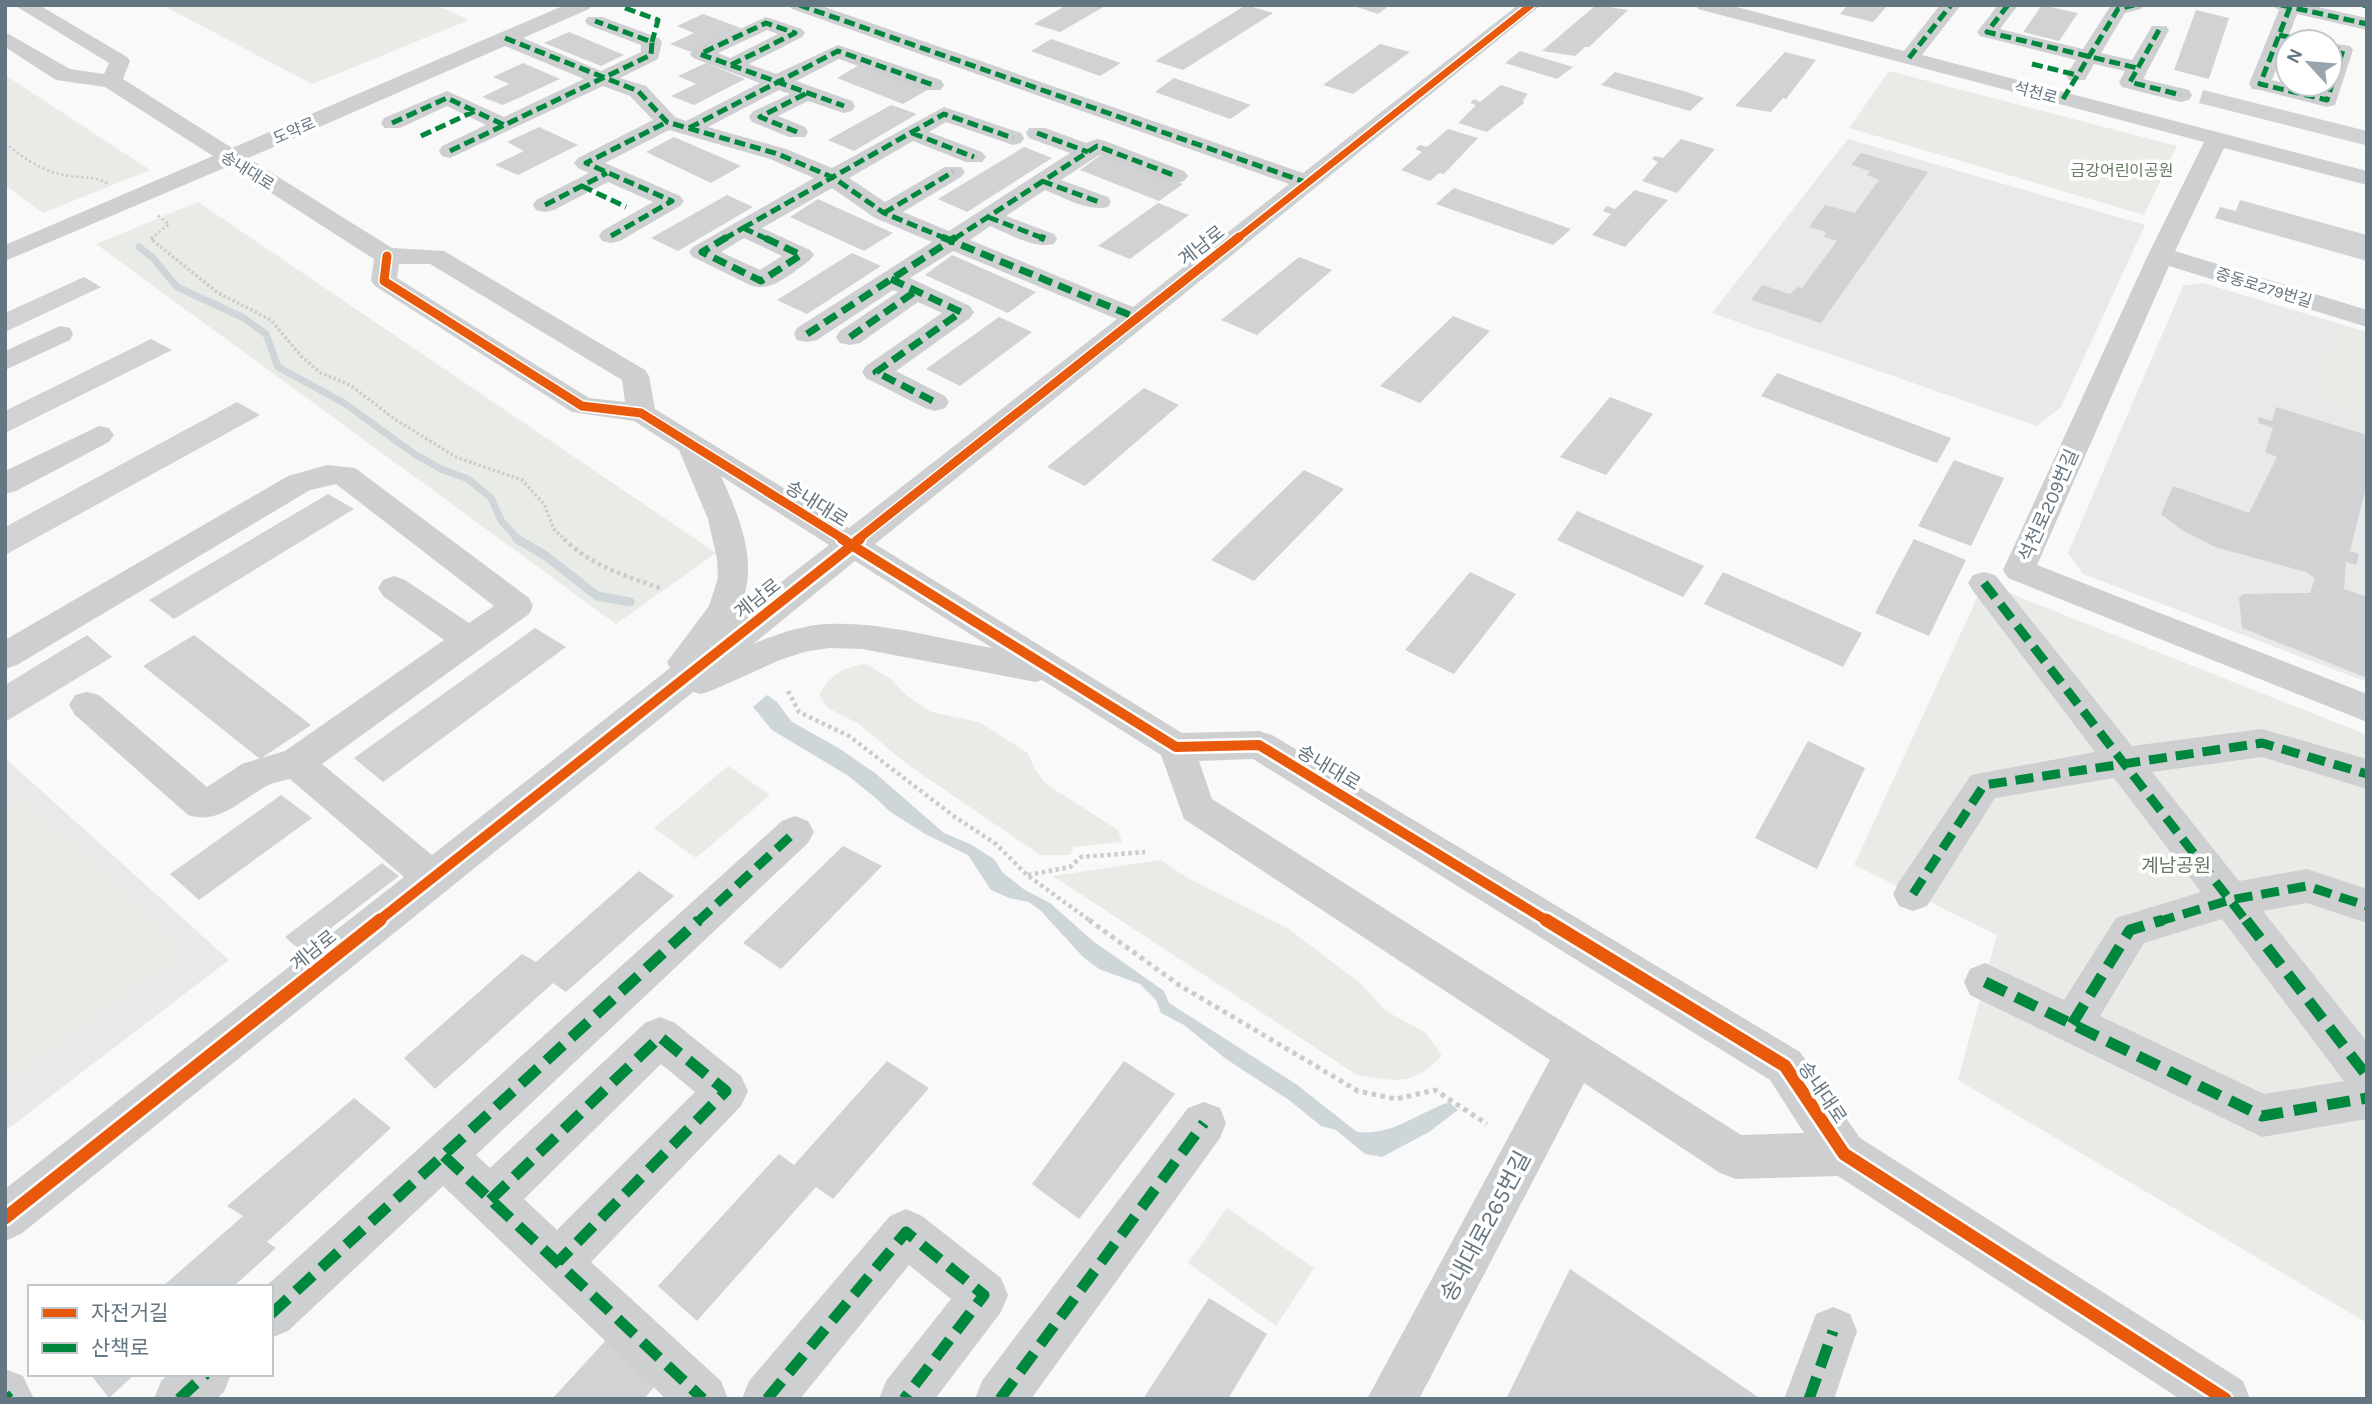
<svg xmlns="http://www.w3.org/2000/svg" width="2372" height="1404" font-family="Karla,'Noto Sans KR',sans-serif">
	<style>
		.built { fill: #e8e9e9 }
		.green { fill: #e8ebe6 }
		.water { fill: #ced6d9 }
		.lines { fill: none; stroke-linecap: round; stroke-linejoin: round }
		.stream-far1 { stroke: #ced6d9; stroke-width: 7 }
		.stream { stroke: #ced6d9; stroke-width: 9 }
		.building { fill: #d0d2d3 }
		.path-far3 { stroke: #cbcccd; stroke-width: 2.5; stroke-dasharray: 2.5 2.5; stroke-linecap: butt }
		.path-far2 { stroke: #cbcccd; stroke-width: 3.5; stroke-dasharray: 2.5 2.5; stroke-linecap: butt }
		.path-far1 { stroke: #cbcccd; stroke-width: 4.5; stroke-dasharray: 3.5 3.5; stroke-linecap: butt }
		.path { stroke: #cbcccd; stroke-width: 5; stroke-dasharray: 4.5 4.5; stroke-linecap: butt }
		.minor { fill: #cecfd0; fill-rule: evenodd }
		.quiet-far3 { stroke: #00873e; stroke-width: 5; stroke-dasharray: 11 5; stroke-linecap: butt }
		.quiet-far2 { stroke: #00873e; stroke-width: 7; stroke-dasharray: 14 7; stroke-linecap: butt }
		.quiet-far1 { stroke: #00873e; stroke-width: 9; stroke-dasharray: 18 9; stroke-linecap: butt }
		.quiet { stroke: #00873e; stroke-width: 11; stroke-dasharray: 23 11; stroke-linecap: butt }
		.cycleway-far3-casing { stroke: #fff; stroke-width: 10 }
		.cycleway-far2-casing { stroke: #fff; stroke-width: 12 }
		.cycleway-far1-casing { stroke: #fff; stroke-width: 15 }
		.cycleway-casing { stroke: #fff; stroke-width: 18 }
		.cycleway-far3 { stroke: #e8590c; stroke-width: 7 }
		.cycleway-far2 { stroke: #e8590c; stroke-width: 9 }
		.cycleway-far1 { stroke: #e8590c; stroke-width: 10 }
		.cycleway { stroke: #e8590c; stroke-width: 13 }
		.labels { text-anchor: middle; stroke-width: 7; stroke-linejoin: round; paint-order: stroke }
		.far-street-label { font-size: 16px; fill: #657683; stroke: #fff }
		.far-park-label { font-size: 16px; fill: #687a64; stroke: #fff }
		.street-label { font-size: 19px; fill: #657683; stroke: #fff }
		.park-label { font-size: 19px; fill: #687a64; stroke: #fff }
		.near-street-label { font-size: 23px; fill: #657683; stroke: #fff }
	</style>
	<rect width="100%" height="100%" fill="#f9f9f9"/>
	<path class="built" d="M1848,139L2145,225L2061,407L2037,426L1712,313Z
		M2203,283L2367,332V682L2083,574L2068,553L2183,286Z
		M5,758L229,960L5,1131Z"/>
	<path class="green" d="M162,5H435L469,20L312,84Z
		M1889,71L2177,146L2144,215L1849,128Z
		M5,75L150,170L43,213L5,185Z
		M198,202L716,553L616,624L96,244Z
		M2333,322L2367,332V413L2316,397Z
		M1984,583L2367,735V1323L1958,1080L1997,935L1854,865Z
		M866,664L891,679L906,695L931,712L979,722L1028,753L1034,768L1046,784L1118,830L1122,842L1073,847L1070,855H1040L907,764L859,724L828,708L819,695C830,675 843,667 866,664Z
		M728,766L770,795L696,858L654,828Z
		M22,794L185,953L5,1084V805Z
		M1161,860L1186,877L1289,929L1360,983L1386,1011L1426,1033L1442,1056C1411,1087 1397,1081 1357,1075L1053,876Z
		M1227,1208L1314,1268L1276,1326L1188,1263Z"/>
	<path class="water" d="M767,695L777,702L792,722L837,747L875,773L944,833L970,844L994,859L1003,873L1025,890L1050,903L1093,941L1164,991L1169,1003L1296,1084L1357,1132C1393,1136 1415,1114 1449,1102L1458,1110L1429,1132L1382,1157L1365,1154L1336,1130L1321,1126L1289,1100L1226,1059L1184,1025L1161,1013L1156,1000L1140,984L1099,969L1083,957L1041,911L1029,902L1009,898L991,890L968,855L925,834L889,811L877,799L847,775L772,730L753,707Z"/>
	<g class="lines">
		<path class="stream-far1" d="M139,247L153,258L177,287L244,318L266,334L278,367L344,403L413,453L441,469L468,479L491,498L502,522L519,540"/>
		<path class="stream" d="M517,539L546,556L597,596L630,602"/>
	</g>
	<path class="building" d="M1067,5H1107L1060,32L1034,24Z
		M1246,5L1273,13L1183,70L1155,61Z
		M1351,5H1390L1378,14Z
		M1596,5L1628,10L1589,47H1585L1575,56L1542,51Z
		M1848,5H1888L1873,22L1840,14Z
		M2042,5L2078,13L2059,41L2023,32Z
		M2196,10L2229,18L2209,79L2174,70Z
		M703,14L741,28L691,52L670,44L694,33L677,26Z
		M569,32L624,55L601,66L544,43Z
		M1051,39L1121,63L1100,76L1031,51Z
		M1380,44L1410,52L1353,94L1323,85Z
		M1520,51L1573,67L1557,79L1505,63Z
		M1785,52L1816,60L1786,99L1783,98L1771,112L1735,106Z
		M523,63L560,79L503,105L482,97L509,84L493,77Z
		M706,63L745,79L694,105L671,96L696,84L678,76Z
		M861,64L927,90L903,104L837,78Z
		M1615,72L1687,92L1704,98L1690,111L1601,85Z
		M1174,78L1251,105L1230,119L1155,92Z
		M1501,85L1528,94L1523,100L1524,103L1487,132L1458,123L1476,105L1470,103L1474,99L1480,102Z
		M2203,90L2367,131L2365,145L2199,103Z
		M891,105L917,114L854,151L828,140Z
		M539,127L578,145L518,175L495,165L524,151L507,142Z
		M1448,129L1478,138L1444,174L1439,173L1430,181L1401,170L1422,152L1415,149L1420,145L1427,147Z
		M674,137L741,166L711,183L646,152Z
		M1681,139L1715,149L1677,193L1642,181L1658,162L1652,159L1655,156L1663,158Z
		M1024,147L1052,158L967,212L938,199Z
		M1861,153L1928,172L1821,323L1751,300L1762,285L1790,294L1798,287L1802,288L1837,241L1824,237L1826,232L1809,227L1825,205L1855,213L1879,180L1867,175L1870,171L1851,165Z
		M1102,154L1183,184L1159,201L1080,170Z
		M1454,188L1571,229L1553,245L1436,204Z
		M1635,190L1668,200L1625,247L1592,235L1611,214L1603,211L1607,206L1615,209Z
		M727,195L753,207L678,251L651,238Z
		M818,199L893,233L864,251L790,217Z
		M2240,200L2367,235V261L2215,218L2220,207L2236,211Z
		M1158,203L1189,215L1130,259L1098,246Z
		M852,253L881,266L807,314L777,300Z
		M952,255L1036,292L1008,313L925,275Z
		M1299,257L1332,270L1257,335L1221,320Z
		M84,277L101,287L5,332V313Z
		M1453,316L1490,331L1420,403L1380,386Z
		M999,317L1032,332L960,386L926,369Z
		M151,339L172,350L5,433V411Z
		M1777,373L1951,438L1937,463L1761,396Z
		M1144,388L1179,405L1085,486L1047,467Z
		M1610,397L1653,414L1606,475L1560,457Z
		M237,402L260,415L5,555V527Z
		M2276,407L2367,435V484L2350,551L2359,554L2356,565L2346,562L2344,589L2367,597V678L2242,628L2239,598L2243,594L2310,593L2315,578L2306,572L2215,547L2182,530L2161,514L2173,486L2249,513L2277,457L2265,452L2273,428L2258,423L2259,417L2272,421Z
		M1954,460L2004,478L1971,546L1918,526Z
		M1304,470L1344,489L1254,581L1211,560Z
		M328,494L354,509L174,619L149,600Z
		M1577,511L1704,566L1683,597L1557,540Z
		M1914,539L1966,560L1929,636L1875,613Z
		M1470,572L1516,594L1454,674L1405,650Z
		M1723,572L1862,633L1843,667L1704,604Z
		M535,628L566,647L383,782L354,758Z
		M87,635L112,657L5,722V685Z
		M194,635L311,725L260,759L143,666Z
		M1808,741L1865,768L1817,869L1755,838Z
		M281,795L312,818L199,900L170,874Z
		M843,846L882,866L781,969L743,943Z
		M382,863L399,876L301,951L285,937Z
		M639,871L674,896L566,992L553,983L435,1089L404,1058L522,954L536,962Z
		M887,1061L929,1088L833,1199L816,1187L697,1321L658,1286L779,1154L794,1165Z
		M1124,1061L1175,1094L1079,1219L1032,1184Z
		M354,1098L391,1128L267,1242L276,1248L233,1287H162L243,1216L227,1206Z
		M1570,1269L1758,1397L1757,1399H1506Z
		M1209,1298L1267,1334L1228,1399H1143Z
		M608,1338L655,1386L644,1399H552Z
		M90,1374H135L109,1398Z"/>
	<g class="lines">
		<path class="path-far3" d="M5,143C24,159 45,173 70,176C84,178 95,176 108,184
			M151,239L169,224L156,214"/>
		<path class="path-far2" d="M153,237L151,239L218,293L271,320L302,357L321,373L350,385L396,420L456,457L522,480L544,504L554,529L565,540"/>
		<path class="path-far1" d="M564,539C591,566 627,576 662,589
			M788,691L799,712L849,736L955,817L996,844L1027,875L1092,922
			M1028,875L1070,867L1081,857L1145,852"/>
		<path class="path" d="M1089,920L1179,985L1358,1091L1396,1099L1435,1090L1487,1124"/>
		<path class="minor" d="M14,5H39L127,57L130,61L123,79L232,148L565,5H592L589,9L523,38L601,71L641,52V45L588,25L585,21L588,17H602L659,38L662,42L658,59L620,78L646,86L675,117L686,121L760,83L693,58L690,54L693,50L766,17L802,29L805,33L802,37L749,64L776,74L838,45L941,80L944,85L941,90H925L839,59L796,81L852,101L855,106L852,111L844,113L808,101L778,116L805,127L808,132L805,137H789L752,122L749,117L752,112L790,94L779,90L708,127L786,149L832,168L944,107L1021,133L1024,138L1021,143L1013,145L946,122L929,132L982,152L986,157L982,162H966L913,141L849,178L885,202L945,167H961L965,172L961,177L903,212L949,231L1070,153L1029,138L1026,133L1029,128H1045L1086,143L1097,139L1105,141L1184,171L1188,176L1184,181L1176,183L1099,155L1061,180L1108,197L1111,202L1108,207C1088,212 1063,197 1045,190L1006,216L1054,234L1057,239L1054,244C1034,249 1009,234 990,226L970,240L1133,307L1289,184L792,9L789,5H819L1303,173L1518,5H1541L875,544L1182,733L1259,731L1272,735L1800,1052L1860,1138L2243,1381L2250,1399H2180L1838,1176L1736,1179L1720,1173L1584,1083L1419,1399H1367L1550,1060L1184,819L1161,755L1042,680L1036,682L862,649L829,648L804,652L780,660L713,690L701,694L693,692L21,1234L5,1241V1189L404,877L290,779C281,781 271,783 263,788C239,802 218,825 188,815L75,715L69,705L75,695L87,692L99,695L207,787L242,764L285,751L444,640L383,596L378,588L383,580L394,576L405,580L469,623L494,606L336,484L310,490L17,665L5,669V640L288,476L327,465L355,468L529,598L533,606L529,614L322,764L432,855L670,668L667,662L709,606L718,578L717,559L708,519L679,450L634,421L572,412L375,286L371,281L374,259L229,166L5,261V245L213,156L105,87L56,80L5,47V32L70,69L104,74L109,63ZM767,30L778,34L730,58L718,53ZM505,46L584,79L504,117L447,91L384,118L381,123L384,128H400L447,106L486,125L442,146L439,151L442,156L450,158L603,86L630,96L653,120L578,158L574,163L578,168L589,173L536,200L533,205L536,210L545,212L554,210L608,182L653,202L602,231L599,236L602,241L611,243L620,241L680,206L684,201L680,196L605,163L669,130L770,159L814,178L693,247L689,252L693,257L752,286C773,292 793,272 810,260L814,255L810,250L762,228L832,188L875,218L932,242L797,328L794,334L797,340L807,342L817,340L893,290L898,292L840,331L836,337L840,343L850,345L860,343L918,302L942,313L866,366L862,372L866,378L925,408L935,411L945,408L949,402L945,396L896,371L970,318L974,312L970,306L910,278L953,251L1117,319L849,528L655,409L649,376L645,370L444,251L392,248L248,158ZM744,238L782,256L760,270L721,252ZM399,264H430L622,380L625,402L589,398L397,278ZM721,476L829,545L735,618C762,570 742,523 721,476ZM855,561L992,648C939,639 884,622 831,624C805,624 777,634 753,644ZM1253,759L1770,1080L1804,1133L1741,1135L1212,799L1199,761Z
			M1695,5H1729L1904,51L1940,5H1961L1922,55L2367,171V185L2224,148L2175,251L2367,310V327L2169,266L2037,565L2367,694V722L2008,578L2003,570L2148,255L2204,142L1698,9Z
			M1998,5H2018L2000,29L2083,49L2111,5H2144L2141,9L2125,13L2101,53L2132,60L2152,26H2166L2169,30L2143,79L2189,90L2192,95L2189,100L2181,102L2122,87L2119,82L2125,71L2094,64L2085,80H2069L2066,75L2076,60L1980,36L1977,32Z
			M2271,5H2309L2367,18V30L2297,14L2272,80L2319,92L2321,84H2330V42H2325L2350,46L2353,50L2335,105L2327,107L2260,90L2252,89L2249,84L2279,10Z
			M60,326L70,328L73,334L70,340L5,370V351Z
			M99,426L109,428L114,435L109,442L16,491L5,494V471Z
			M1984,572L1995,575L2132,746L2262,729L2367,759V789L2262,757L2152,772L2239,881L2307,869L2367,889V923L2307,903L2263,911L2367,1042V1119L2262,1137L1970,995L1964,982L1970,969L1985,963L2064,1000L2116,918L2201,892L2114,778L1995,798L1927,906L1913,911L1899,906L1893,894L1899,882L1971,775L2095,752L1973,591L1968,583L1973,575ZM2222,919L2344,1081L2264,1094L2100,1016L2144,943Z
			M795,816L808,821L814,832L808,843L476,1155L490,1168L645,1023L660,1017L675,1023L741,1076L748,1091L741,1106L591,1262L721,1381L728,1399H666L443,1186L288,1331L271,1338V1287H265L782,821ZM661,1064L695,1092L557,1230L524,1199Z
			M1204,1102L1220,1108L1226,1123L1220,1138L1031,1399H975L982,1381L1188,1108Z
			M906,1209L922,1216L1001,1278L1008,1295L1001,1312L935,1399H879L886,1381L951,1299L909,1265L800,1399H742L749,1381L890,1216Z
			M1833,1307L1850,1314L1857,1331L1834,1399H1784L1816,1314Z
			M5,1369L23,1376L34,1399H5Z
			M169,1374H231L224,1392L216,1399H154L161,1381Z"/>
		<path class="quiet-far3" d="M799,5L1308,183
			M2008,5L1987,32L2137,68
			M2281,5L2367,24
			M2363,5L2367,6
			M2290,7L2260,84L2327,100L2343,50L2330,47
			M625,8L658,20L652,42
			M2159,30L2130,82L2181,95
			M2279,35L2310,42
			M505,38L638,91L667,122L778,154L834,178L884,213L947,239
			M1909,58L1951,5
			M2032,64L2077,75
			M731,65L795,33L766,23L700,54L844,106
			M2063,99L2118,9L2134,5
			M392,123L447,98L504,125
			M689,128L838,51L933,85
			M797,132L760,117L807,93
			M912,133L974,157
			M1037,133L1088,152
			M421,136L475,111
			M450,151L651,55L652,42L595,21
			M1042,181L1099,202
			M582,186L626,207
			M545,205L607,173
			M884,213L953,172
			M988,217L1045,239
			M743,228L767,239
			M743,228L944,114L1013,138
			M611,236L672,201L586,163L667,122
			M724,239L743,228
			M954,239L1097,146L1176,176"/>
		<path class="quiet-far2" d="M727,237L702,252L761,281L801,255L763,237
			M942,237L1137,318
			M1040,237L1045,239
			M891,279L961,312L876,372L935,402
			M807,334L956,237
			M850,337L916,291"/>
		<path class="quiet-far1" d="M1984,583L2247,922
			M1913,894L1984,785L2262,743L2367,774
			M697,922L795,832
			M2157,922L2230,900L2307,886L2367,906"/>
		<path class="quiet" d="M2246,920L2367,1076
			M1985,982L2262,1116L2367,1098
			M2072,1024L2130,930L2163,920
			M444,1156L703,1399
			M490,1200L660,1037L726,1091L558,1262
			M271,1314L699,920
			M5,1394L9,1399
			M179,1399L206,1374
			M767,1399L906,1232L984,1295L904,1399
			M1000,1399L1204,1123
			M1809,1399L1833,1331"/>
		<g class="cycleway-far3-casing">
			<path id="cycleway-far3" d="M1237,239L1531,5"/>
		</g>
		<g class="cycleway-far2-casing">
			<path id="cycleway-far2" d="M387,256L384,281L582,406L641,413L845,540
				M857,540L1239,237"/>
		</g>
		<g class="cycleway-far1-casing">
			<path id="cycleway-far1" d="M842,539L1176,747L1259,745L1549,922
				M377,922L860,539"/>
		</g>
		<g class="cycleway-casing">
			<path id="cycleway" d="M1546,920L1785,1066L1844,1154L2225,1399
				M5,1218L380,920"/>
		</g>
		<use href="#cycleway-far3" class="cycleway-far3"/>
		<use href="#cycleway-far2" class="cycleway-far2"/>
		<use href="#cycleway-far1" class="cycleway-far1"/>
		<use href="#cycleway" class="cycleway"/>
	</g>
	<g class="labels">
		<g class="far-street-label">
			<text transform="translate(2036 92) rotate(15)" y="6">석천로</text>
			<text transform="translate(294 130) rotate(-23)" y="6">도약로</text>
			<text transform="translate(248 170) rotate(32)" y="6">송내대로</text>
			<text transform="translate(2264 287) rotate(17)" y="6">중동로279번길</text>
		</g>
		<g class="far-park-label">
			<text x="2122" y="176">금강어린이공원</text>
		</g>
		<g class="street-label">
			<text transform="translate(1201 245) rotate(-38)" y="7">계남로</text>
			<text transform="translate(817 503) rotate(32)" y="7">송내대로</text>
			<text transform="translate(2048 505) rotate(-66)" y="7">석천로209번길</text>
			<text transform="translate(757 598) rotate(-38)" y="7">계남로</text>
			<text transform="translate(1329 767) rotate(31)" y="7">송내대로</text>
			<text transform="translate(313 950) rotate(-39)" y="7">계남로</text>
			<text transform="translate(1823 1092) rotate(56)" y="7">송내대로</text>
		</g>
		<g class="park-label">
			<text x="2176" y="872">계남공원</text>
		</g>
		<g class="near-street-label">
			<text transform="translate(1485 1226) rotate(-62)" y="8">송내대로265번길</text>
		</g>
	</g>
	<rect width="2372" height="1404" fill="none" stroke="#657683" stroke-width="14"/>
	<rect x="28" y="1285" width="245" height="91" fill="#ffffff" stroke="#c1c8cd" stroke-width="2"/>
	<rect x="42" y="1308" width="35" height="10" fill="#e8590c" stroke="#c1c8cd" stroke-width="2"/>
	<text x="91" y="1320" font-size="21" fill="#657683">자전거길</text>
	<rect x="42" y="1343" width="35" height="10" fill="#00873e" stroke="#c1c8cd" stroke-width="2"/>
	<text x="91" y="1355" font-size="21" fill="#657683">산책로</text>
	<g transform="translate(2309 63) rotate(296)"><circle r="33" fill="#ffffff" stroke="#c1c8cd" stroke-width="2"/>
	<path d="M0-5L12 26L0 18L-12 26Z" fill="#99a4ac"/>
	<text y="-10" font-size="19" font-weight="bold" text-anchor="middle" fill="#657683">N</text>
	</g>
</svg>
